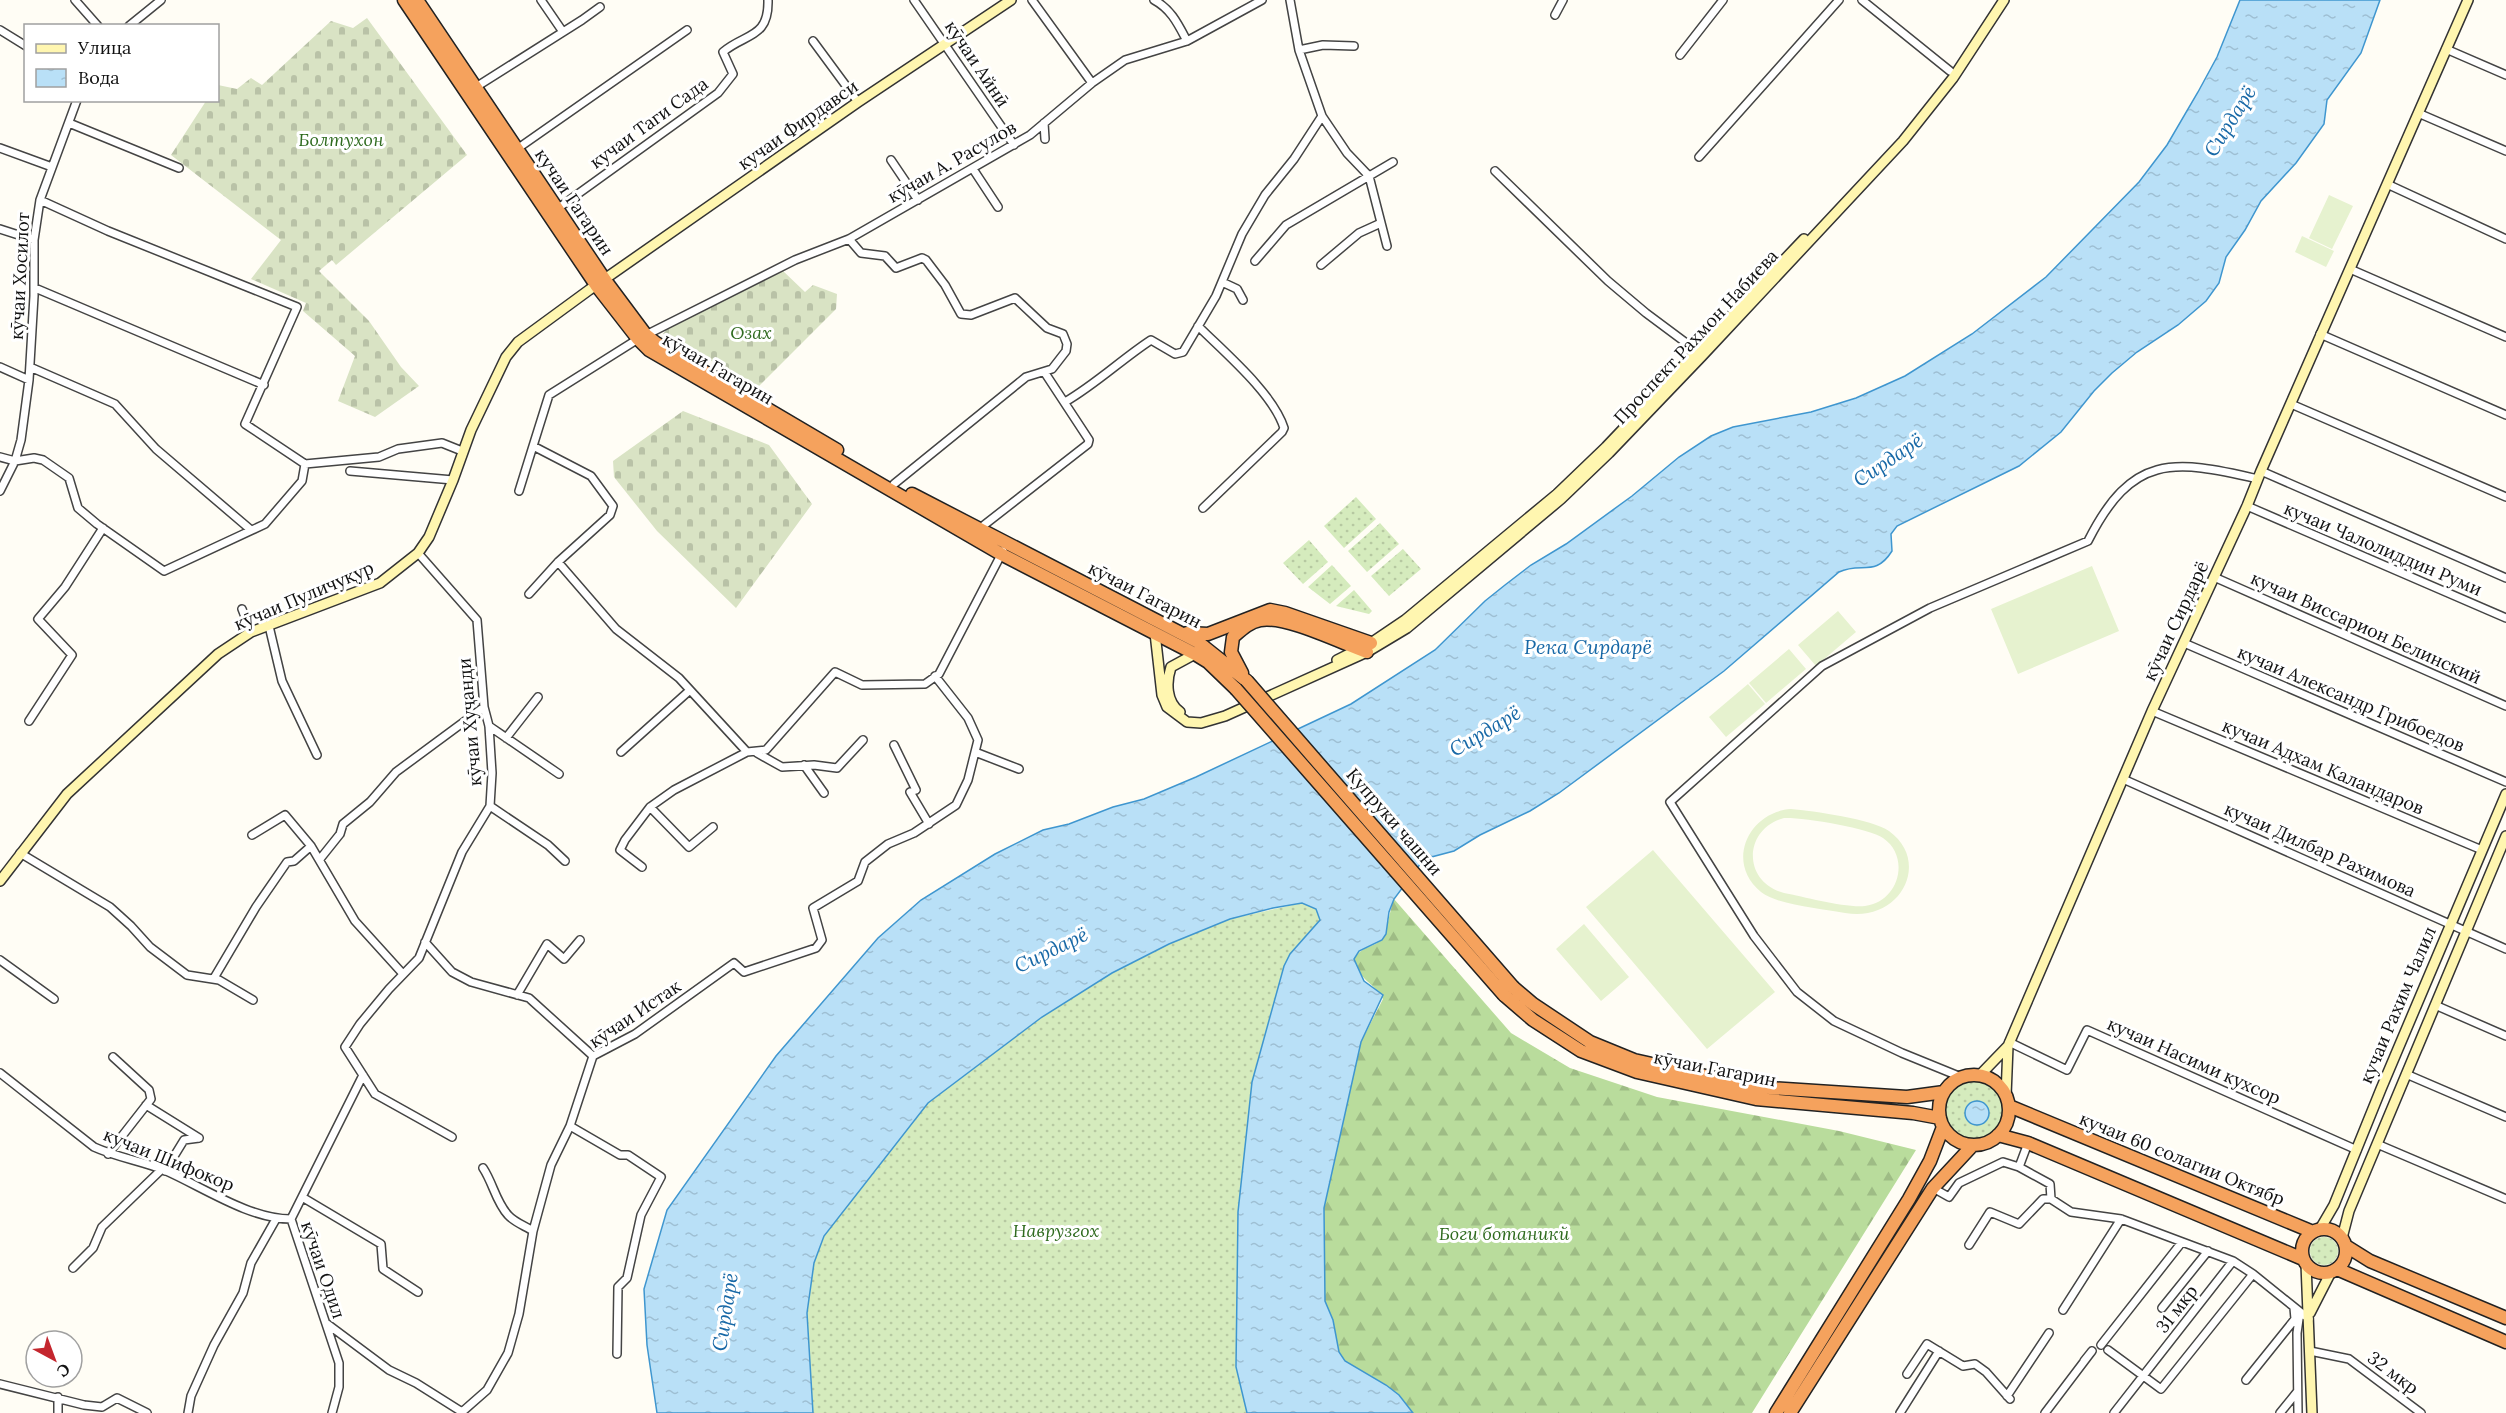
<svg xmlns="http://www.w3.org/2000/svg" width="2506" height="1413" font-family="Lora,serif">
	<style>
		.grass { fill: url(#grass-dots) }
		.forest { fill: url(#forest-firs) }
		.cemetery { fill: url(#cemetery-stones) }
		.pitch { fill: #e6f2cf; fill-rule: evenodd }
		.water { fill: url(#water-ripples); stroke: #3f96cf; stroke-width: 1.5 }
		.lines { fill: none; stroke-linecap: round; stroke-linejoin: round }
		.street-casing { stroke: #444; stroke-width: 10 }
		.secondary-casing { stroke: #333; stroke-width: 12 }
		.highway-casing { stroke: #222; stroke-width: 15 }
		.street { stroke: #fff; stroke-width: 7 }
		.secondary { stroke: #fff6b0; stroke-width: 9 }
		.highway { stroke: #f5a25d; stroke-width: 12 }
		.highway-bridge-casing { stroke: #222; stroke-width: 15; stroke-linecap: butt }
		.highway-bridge { stroke: #f5a25d; stroke-width: 12 }
		.labels { text-anchor: middle; stroke-width: 6; stroke-linejoin: round; paint-order: stroke }
		.street-label { font-size: 18px; fill: #111; stroke: #fff }
		.park-label { font-size: 18px; font-style: italic; fill: #2f6b1f; stroke: #fff }
		.water-label { font-size: 20px; font-style: italic; fill: #1768a6; stroke: #fff }
	</style>
	<defs>
		<pattern id="grass-dots" width="8" height="8" patternUnits="userSpaceOnUse" patternTransform="scale(1.5)"><rect width="8" height="8" fill="#d5ebbd"/><path d="M2 2h.1M6 6h.1" fill="none" stroke="#b6c8a1" stroke-width="1.8" stroke-linecap="round"/></pattern>
		<pattern id="forest-firs" width="22" height="20" patternUnits="userSpaceOnUse" patternTransform="scale(1.5)"><rect width="22" height="20" fill="#b9dc9c"/><path d="M5 1l3.5 6h-7zM16 11l3.5 6h-7z" fill="#9ebc85"/></pattern>
		<pattern id="cemetery-stones" width="16" height="16" patternUnits="userSpaceOnUse" patternTransform="scale(1.5)"><rect width="16" height="16" fill="#d9e3c4"/><path d="M2 7V4a2 2 0 0 1 4 0v3zM10 15v-3a2 2 0 0 1 4 0v3z" fill="#b9c2a7"/></pattern>
		<pattern id="water-ripples" width="26" height="14" patternUnits="userSpaceOnUse" patternTransform="scale(1.5)"><rect width="26" height="14" fill="#b9e0f7"/><path d="M2 4q2-2 4 0t4 0M15 11q2-2 4 0t4 0" fill="none" stroke="#9ebfd3"/></pattern>
	</defs>
	<rect width="100%" height="100%" fill="#fffdf5"/>
	<path class="grass" d="M1356,497L1376,519L1344,548L1324,526Z
		M1380,523L1399,544L1367,572L1348,551Z
		M1309,540L1328,562L1303,584L1283,563Z
		M1403,549L1421,569L1389,596L1371,576Z
		M1332,565L1351,586L1330,604L1308,587Z
		M1354,590L1372,611L1369,614L1336,606Z
		M1302,903L1316,909L1320,920L1290,954L1284,966L1252,1082L1236,1367L1247,1413H813L807,1313L814,1263L824,1236L928,1103L1042,1017L1112,973L1169,944L1230,919Z
		M1944 1110a29 29 0 1 1 58 0a29 29 0 1 1-58 0Z
		M2310 1251a14 14 0 1 1 28 0a14 14 0 1 1-28 0Z"/>
	<path class="forest" d="M1394,899L1511,1033L1570,1068L1657,1097L1839,1131L1916,1150L1752,1413H1413L1399,1395L1386,1385L1345,1361L1339,1352L1333,1320L1325,1301L1324,1208L1361,1042L1383,999C1374,982 1359,981 1354,959C1363,945 1371,949 1381,940C1387,936 1390,908 1394,899Z"/>
	<path class="cemetery" d="M367,18L467,155L336,265L332,260L319,271L369,321L401,367L419,386L375,417L338,401L355,356L303,311L306,303L251,279L281,240L171,155L206,101L218,100V85L237,89L251,78L262,85L331,21L353,28Z
		M782,270L805,292L813,285L837,294L836,309L758,387L663,334L672,323Z
		M683,411L769,445L812,504L736,608L657,531L614,477L613,461Z"/>
	<path class="pitch" d="M2329,195L2353,206L2332,249L2309,238Z
		M2302,236L2334,251L2326,267L2295,252Z
		M2092,566L2119,631L2018,674L1991,609Z
		M1838,611L1856,632L1816,666L1798,645Z
		M1789,649L1806,669L1766,703L1749,683Z
		M1748,684L1765,704L1726,737L1709,717Z
		M1791,809C1813,811 1872,819 1889,831C1932,862 1900,923 1845,913C1821,908 1780,906 1761,892C1725,863 1748,812 1791,809ZM1784,818C1801,817 1870,828 1883,838C1911,857 1899,902 1865,906C1845,908 1805,897 1784,893C1742,882 1743,829 1784,818Z
		M1653,850L1775,992L1707,1049L1586,907Z
		M1584,924L1629,977L1601,1001L1556,949Z"/>
	<path class="water" d="M2240,0H2380L2361,53L2327,100L2324,124L2296,163L2261,201L2245,230L2226,257L2219,283L2206,301L2178,325L2137,352L2112,373L2094,391L2061,432L2019,466L1897,526L1891,534L1892,551C1875,578 1861,561 1839,572L1724,671L1559,793L1530,811L1480,835L1454,851L1424,859L1394,899L1389,912L1386,934L1382,940L1359,951L1354,959L1364,981L1383,995L1361,1042L1324,1208L1325,1301L1333,1320L1339,1352L1345,1361L1386,1385L1399,1395L1413,1413H1247L1236,1367L1238,1212L1252,1082L1284,966L1290,954L1320,920L1316,909L1302,903L1273,908L1230,919L1169,944L1112,973L1042,1017L928,1103L824,1236L814,1263L807,1313L813,1413H657L647,1345L644,1289L667,1210L776,1056L878,938L921,900L995,854L1043,830L1069,824L1113,807L1144,799L1196,777L1351,704L1435,650L1485,601L1505,585L1531,565L1566,544L1632,496L1679,457L1711,436L1733,427L1811,412L1856,398L1905,376L1972,334L2046,277L2139,182L2167,145L2198,92L2217,57Z
		M1965 1113a12 12 0 1 1 24 0a12 12 0 1 1-24 0Z"/>
	<g class="lines">
		<g class="street-casing">
			<path id="street" d="M75,0L98,26
				M541,0L563,32
				M914,0L1014,145
				M1032,0L1092,83
				M1154,0C1171,9 1178,24 1187,41
				M1290,0L1299,50L1322,116L1347,153L1369,176L1387,246
				M1862,0L1950,71
				M1555,15L1563,0
				M129,26L161,0
				M0,30L26,46
				M813,41L858,102
				M2446,49L2506,75
				M1299,50L1323,45L1354,46
				M1680,55L1723,0
				M476,87L582,20L600,7
				M2418,113L2506,151
				M69,123L179,168
				M1044,123L1045,139
				M0,148L52,167
				M517,149L687,30
				M1699,157L1839,0
				M891,160L918,200
				M973,169L998,207
				M1495,171L1608,281L1646,313L1697,351
				M2387,184L2506,239
				M40,200L108,231L297,307L245,424L305,464L379,457L398,449L442,443L462,451
				M557,209L718,93L733,74L723,52C745,33 769,39 768,0
				M0,229L34,240
				M849,239L861,253L885,256L896,268L922,258L926,260L945,285L961,314L971,315L1015,298L1047,328L1063,334L1067,344L1066,351L1052,369L1026,377L894,484
				M1255,261L1286,225L1393,162
				M1321,265L1359,233L1381,223
				M2350,269L2506,337
				M1222,282L1237,289L1243,300
				M35,288L264,385
				M1198,326C1224,352 1273,393 1284,428L1282,432L1203,508
				M2320,334L2506,415
				M646,335L795,260L849,239L1030,135L1092,83L1125,60L1187,41L1262,0
				M0,367L29,380
				M30,367L115,404L156,449L251,530
				M1065,402C1096,384 1122,359 1151,340L1175,354L1183,352L1216,296L1242,234L1265,195L1294,159L1322,116
				M2291,404L2506,497
				M0,457L15,461L34,458L43,460L69,478L78,508L97,524L164,571L265,524L302,481L305,464
				M350,471L453,480
				M2261,471L2506,578
				M0,491L15,461L21,440L29,380L34,296V240L40,200L77,100
				M519,491L533,446
				M2247,506L2506,618
				M979,529L1088,444L1089,440L1045,373
				M418,553L477,620L484,707L489,726L492,773L490,806L462,852L419,958L389,989L360,1024L345,1047L375,1094L452,1137
				M558,562L616,629L679,678L747,752
				M2214,577L2506,706
				M529,594L558,562L610,515L613,506L591,476L533,446L549,395L638,339
				M242,609L251,632
				M269,626L282,681L317,755
				M2184,643L2506,782
				M2152,711L2482,850
				M29,721L72,655L38,619L65,587L103,528
				M489,726L559,774
				M506,738L538,697
				M894,745L916,790L910,792L929,824
				M621,752L689,691
				M975,752L1019,769
				M757,753L782,767L814,765L837,768L863,740
				M804,765L824,793
				M2123,779L2506,949
				M490,806L548,845L565,861
				M650,807L689,847L713,827
				M252,835L285,815L311,846L355,921L403,974
				M20,853L110,907L131,926L150,947L187,975L219,980L253,1000
				M320,859L340,834L343,824L370,802L396,772L484,707
				M642,867L620,850L625,840L650,807L674,790L747,752L766,750L835,672L862,685L925,684L939,674L1003,551
				M425,942L452,972L471,982L529,998L593,1056
				M0,960L54,999
				M214,978L256,907L287,862L294,861L311,846
				M517,995L547,944L564,959L580,940
				M2435,1005L2506,1036
				M2009,1042L2067,1070L2087,1030L2357,1150
				M0,1073L94,1147C116,1157 141,1161 164,1170C203,1187 249,1219 291,1219L339,1363V1387L332,1413
				M2406,1074L2506,1117
				M1961,1077L1902,1053L1834,1021L1797,992L1754,936L1670,802L1822,666L1930,608L2088,541C2132,454 2172,459 2258,479
				M146,1105L199,1138
				M570,1126L620,1155H628L661,1177L641,1215L627,1278L618,1287L617,1354
				M2377,1144L2506,1199
				M108,1154L151,1099L149,1090L113,1057
				M2019,1167L2050,1184L2051,1199L2071,1212L2121,1219
				M483,1168C493,1183 496,1202 508,1215C514,1222 525,1226 533,1231
				M165,1171L184,1140L199,1138
				M1933,1188L1949,1197L1959,1183L2003,1162L2019,1167L2028,1143
				M302,1197L381,1244L383,1269L418,1292
				M291,1219L363,1075
				M1969,1245L1990,1212L2019,1224L2043,1199H2051
				M73,1268L93,1248L102,1227L162,1169
				M2162,1308L2208,1251
				M2063,1310L2121,1219L2233,1261L2253,1274L2309,1319
				M326,1323L389,1370L416,1383L462,1412L487,1390L508,1353L519,1314L533,1231L551,1165L570,1126L593,1056L635,1034L734,963L744,972L816,948L822,940L813,908L858,881L865,862L888,844L914,833L956,805L968,780L978,740L968,718L935,676
				M2101,1345L2182,1242
				M2108,1350L2161,1389L2253,1274
				M2310,1351L2349,1359L2421,1413
				M1907,1374L1927,1344L1963,1366L1975,1364L1986,1372L2010,1399
				M2246,1380L2295,1319L2294,1308
				M0,1384L84,1405L102,1407L117,1398L147,1413
				M2007,1396L2049,1333
				M58,1413V1397
				M188,1413L191,1396L214,1345L243,1293L251,1263L276,1219
				M1900,1413L1939,1351
				M2045,1413L2092,1351L2084,1361
				M2114,1413L2233,1261
				M2280,1413L2297,1392
				M2298,1413L2297,1333L2300,1312"/>
		</g>
		<g class="secondary-casing">
			<path id="secondary" d="M1155,633L1162,695L1167,707L1187,722L1201,723L1225,716L1367,652L1407,628L1561,499L1609,453L1702,356L1903,141L1953,78L2004,0
				M1337,660L1371,643L1405,620L1557,494L1606,447L1804,239
				M1180,712C1166,702 1166,682 1171,667L1195,654
				M0,881L67,794L218,654L251,632L380,583L418,553L429,537L453,480L471,430L506,357L518,342L589,290L858,102L1011,0
				M1980,1075L2008,1046L2152,711L2247,506L2261,471L2468,0
				M2006,1096L2008,1046
				M2320,1229L2334,1205L2381,1089L2506,794
				M2342,1238L2349,1211L2506,836
				M2306,1264L2312,1413
				M2310,1313L2331,1272"/>
		</g>
		<g class="highway-casing">
			<path id="highway" d="M404,0L596,285L638,339L649,350L1001,554L1195,654L1208,662L1236,689
				M417,0L605,280L646,335L656,343L837,450
				M912,494L1198,642L1247,681
				M1187,633L1208,634L1270,610L1285,613L1371,643
				M1242,673L1231,652L1233,637C1241,630 1249,622 1260,620C1286,615 1341,643 1367,652
				M1513,987L1533,1004L1590,1042L1634,1060L1755,1087L1907,1097L1944,1092
				M1504,995L1533,1020L1581,1051L1637,1072L1756,1099L1913,1113L1940,1118
				M1939 1110a35 35 0 1 1 70 0a35 35 0 1 1-70 0Z
				M2009,1106L2313,1232
				M1998,1135L2028,1143L2303,1259
				M2302 1251a22 22 0 1 1 44 0a22 22 0 1 1-44 0Z
				M2346,1246L2370,1261L2506,1318
				M2337,1269L2506,1342
				M1776,1413L1909,1199L1930,1161L1943,1127
				M1790,1413L1933,1188L1973,1145"/>
		</g>
		<use href="#street" class="street"/>
		<use href="#secondary" class="secondary"/>
		<use href="#highway" class="highway"/>
		<g class="highway-bridge-casing">
			<path id="highway-bridge" d="M1247,681L1513,987
				M1236,689L1504,995"/>
		</g>
		<use href="#highway-bridge" class="highway-bridge"/>
	</g>
	<g class="labels">
		<g class="street-label">
			<text transform="translate(977 64) rotate(56)" y="6">кӯчаи Айнӣ</text>
			<text transform="translate(649 123) rotate(-36)" y="6">кучаи Таги Сада</text>
			<text transform="translate(798 125) rotate(-35)" y="6">кучаи Фирдавси</text>
			<text transform="translate(952 162) rotate(-30)" y="6">кӯчаи А. Расулов</text>
			<text transform="translate(574 202) rotate(56)" y="6">кучаи Гагарин</text>
			<text transform="translate(20 276) rotate(-87)" y="6">кӯчаи Хосилот</text>
			<text transform="translate(1696 337) rotate(-47)" y="6">Проспект Рахмон Набиева</text>
			<text transform="translate(718 369) rotate(30)" y="6">кӯчаи Гагарин</text>
			<text transform="translate(2383 549) rotate(23)" y="6">кучаи Чалолиддин Руми</text>
			<text transform="translate(1145 595) rotate(27)" y="6">кӯчаи Гагарин</text>
			<text transform="translate(304 596) rotate(-23)" y="6">кӯчаи Пуличуқур</text>
			<text transform="translate(2176 621) rotate(-65)" y="6">кӯчаи Сирдарё</text>
			<text transform="translate(2366 628) rotate(24)" y="6">кучаи Виссарион Белинский</text>
			<text transform="translate(2351 699) rotate(23)" y="6">кучаи Александр Грибоедов</text>
			<text transform="translate(470 722) rotate(-95)" y="6">кӯчаи Хуҷанди</text>
			<text transform="translate(2323 767) rotate(23)" y="6">кучаи Адхам Каландаров</text>
			<text transform="translate(1394 822) rotate(49)" y="6">Купруки чашни</text>
			<text transform="translate(2320 850) rotate(24)" y="6">кучаи Дилбар Рахимова</text>
			<text transform="translate(2398 1005) rotate(-67)" y="6">кучаи Рахим Чалил</text>
			<text transform="translate(635 1014) rotate(-34)" y="6">кӯчаи Истак</text>
			<text transform="translate(2194 1061) rotate(24)" y="6">кучаи Насими кухсор</text>
			<text transform="translate(1715 1069) rotate(11)" y="6">кӯчаи Гагарин</text>
			<text transform="translate(2182 1159) rotate(22)" y="6">кучаи 60 солагии Октябр</text>
			<text transform="translate(169 1160) rotate(22)" y="6">кучаи Шифокор</text>
			<text transform="translate(323 1270) rotate(71)" y="6">кӯчаи Одил</text>
			<text transform="translate(2177 1309) rotate(-52)" y="6">31 мкр</text>
			<text transform="translate(2393 1373) rotate(37)" y="6">32 мкр</text>
		</g>
		<g class="park-label">
			<text x="341" y="146">Болтухон</text>
			<text x="751" y="339">Озах</text>
			<text x="1056" y="1237">Наврузгох</text>
			<text x="1504" y="1240">Боги ботаникй</text>
		</g>
		<g class="water-label">
			<text transform="translate(2230 121) rotate(-58)" y="7">Сирдарё</text>
			<text transform="translate(1888 460) rotate(-34)" y="7">Сирдарё</text>
			<text x="1588" y="654">Река Сирдарё</text>
			<text transform="translate(1485 731) rotate(-31)" y="7">Сирдарё</text>
			<text transform="translate(1051 950) rotate(-26)" y="7">Сирдарё</text>
			<text transform="translate(725 1312) rotate(-81)" y="7">Сирдарё</text>
		</g>
	</g>
	<rect x="24" y="24" width="195" height="78" fill="#ffffff" stroke="#a0a0a0" stroke-width="1.5"/>
	<rect x="36" y="44" width="30" height="9" fill="#fff6b0" stroke="#a0a0a0" stroke-width="1.5"/>
	<text x="78" y="54" font-size="18" fill="#111111">Улица</text>
	<rect x="36" y="69" width="30" height="18" fill="url(#water-ripples)" stroke="#a0a0a0" stroke-width="1.5"/>
	<text x="78" y="84" font-size="18" fill="#111111">Вода</text>
	<g transform="translate(54 1359) rotate(139)"><circle r="28" fill="#ffffff" stroke="#a0a0a0" stroke-width="1.5"/>
	<path d="M0-4.5L10 22L0 15L-10 22Z" fill="#c4262e"/>
	<text y="-9" font-size="16" font-weight="bold" text-anchor="middle" fill="#111111">С</text>
	</g>
</svg>
